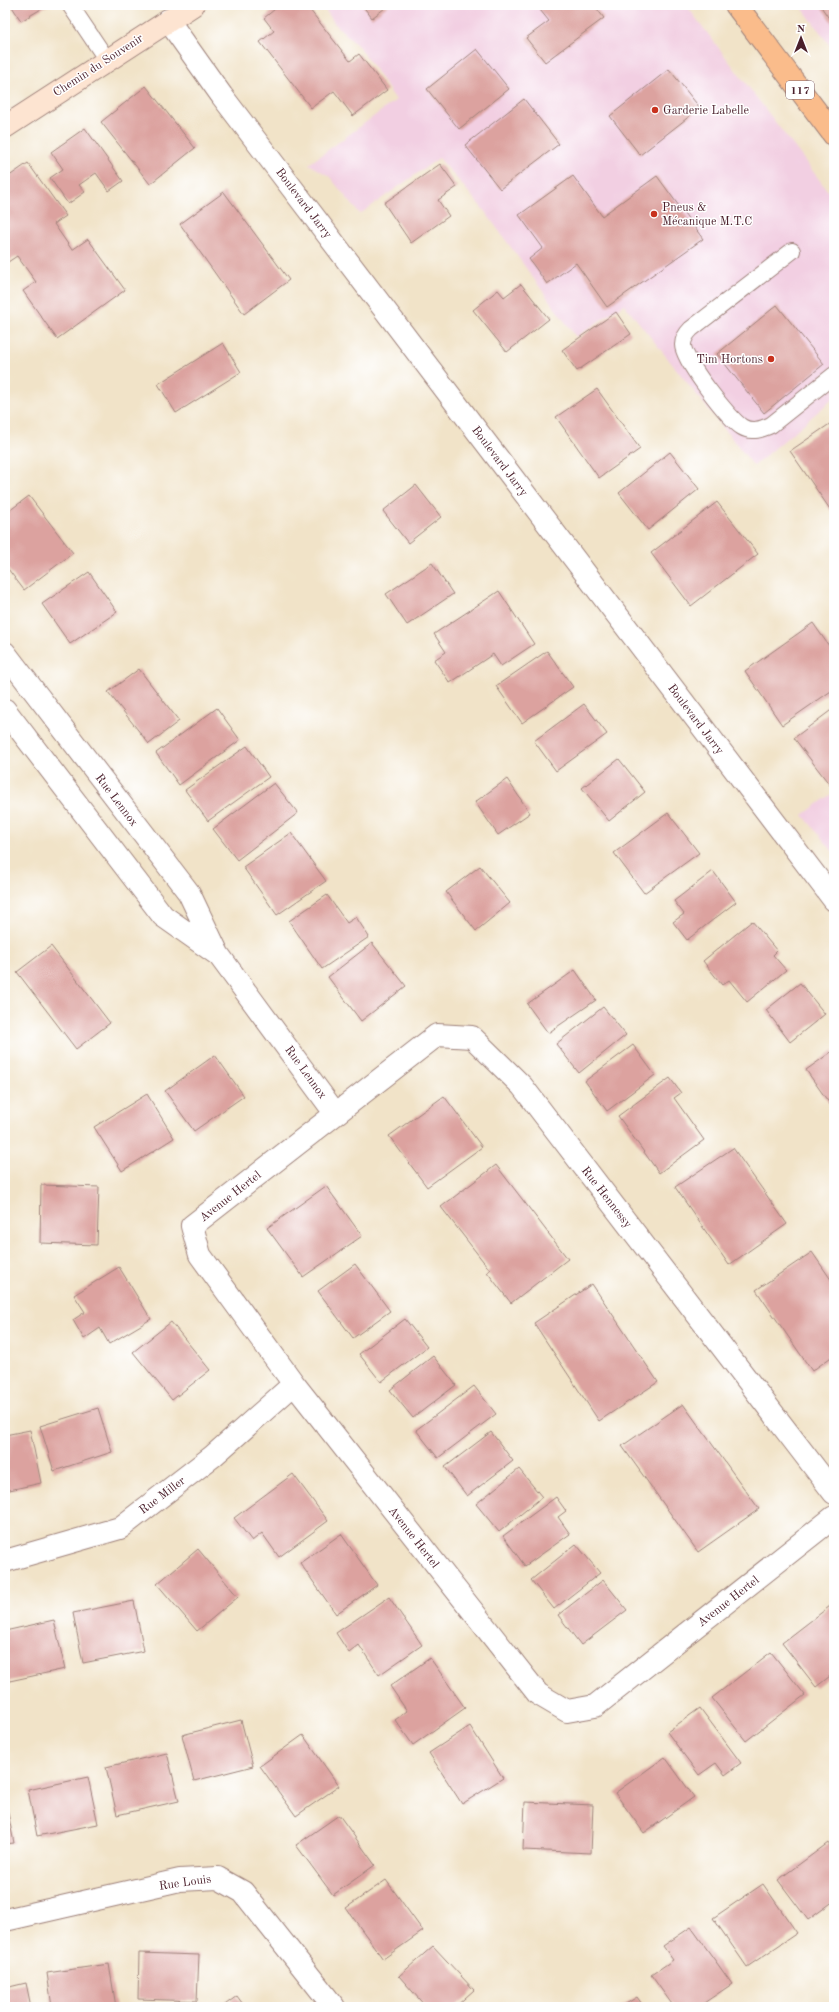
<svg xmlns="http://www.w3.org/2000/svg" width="839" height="2012" font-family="'Old Standard TT',serif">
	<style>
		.built { fill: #f2cfe2 }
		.building { fill: #dca29f }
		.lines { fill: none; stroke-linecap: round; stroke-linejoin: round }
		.lane-casing { stroke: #9e817a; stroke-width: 18 }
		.street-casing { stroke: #9e817a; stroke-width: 24 }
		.secondary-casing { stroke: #9e817a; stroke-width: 24 }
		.primary-casing { stroke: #9e817a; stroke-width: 24 }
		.lane { stroke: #fff; stroke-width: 16 }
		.street { stroke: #fff; stroke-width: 22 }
		.secondary { stroke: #fde4d1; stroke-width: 22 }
		.primary { stroke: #fabc8b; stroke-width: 22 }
		.poi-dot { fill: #c8321e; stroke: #fff; stroke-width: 1.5 }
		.labels { text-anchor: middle; stroke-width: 3; stroke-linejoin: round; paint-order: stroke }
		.shield { fill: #fff; stroke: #80626b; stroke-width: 1 }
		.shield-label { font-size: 11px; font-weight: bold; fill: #4a1f2b }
		.street-label { font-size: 12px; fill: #4a1f2b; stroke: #fff }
		.poi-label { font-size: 12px; fill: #4a1f2b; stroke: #fff; text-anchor: start }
	</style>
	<rect width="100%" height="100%" fill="#fff"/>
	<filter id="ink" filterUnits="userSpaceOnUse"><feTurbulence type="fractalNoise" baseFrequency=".025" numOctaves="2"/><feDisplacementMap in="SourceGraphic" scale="8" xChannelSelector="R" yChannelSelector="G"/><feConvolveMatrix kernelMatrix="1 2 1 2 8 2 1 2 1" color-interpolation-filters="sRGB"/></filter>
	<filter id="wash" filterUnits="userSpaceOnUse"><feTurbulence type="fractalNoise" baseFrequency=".012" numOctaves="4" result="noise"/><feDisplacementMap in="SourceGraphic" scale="16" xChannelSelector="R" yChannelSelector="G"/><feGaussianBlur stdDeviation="0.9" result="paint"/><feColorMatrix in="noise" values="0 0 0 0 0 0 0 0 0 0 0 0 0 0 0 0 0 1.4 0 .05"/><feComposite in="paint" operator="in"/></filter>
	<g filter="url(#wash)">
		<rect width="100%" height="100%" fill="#f1e3c8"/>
		<path class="built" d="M322,5H686L834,199V398L754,466L624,304L576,337L483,209L439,158L360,214L329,176L309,164L396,100L360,48L335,24Z
			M800,5H834V51Z
			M834,792V853L803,815Z"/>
		<g id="blocks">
			<path class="building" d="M11,5H48L21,21Z
				M280,5H306L350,61L359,54L387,90L353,116L334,91L311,108L260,42L274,31L264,18Z
				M362,5H389L372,18Z
				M536,5H594L604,18L545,62L526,38L549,21Z
				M820,5H834V26Z
				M477,49L509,89L459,129L427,89Z
				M669,69L700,108L640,155L610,116Z
				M146,86L195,148L150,184L101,122Z
				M524,99L559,144L500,189L465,145Z
				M85,128L123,181L109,191L96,173L79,185L85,192L68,204L50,178L63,169L51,152Z
				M28,163L66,216L54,224L72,250L88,239L125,290L57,339L23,291L36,282L17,256L5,264V179Z
				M440,164L457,187L438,200L449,216L411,243L384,203Z
				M573,176L602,216L657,176L703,239L607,307L576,263L547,284L529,259L543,248L519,215Z
				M224,192L289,280L244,314L180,224Z
				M521,284L549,319L507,352L473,310L498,290L504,297Z
				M777,305L824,364L764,413L717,354Z
				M616,312L631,334L577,371L562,350Z
				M223,343L241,372L176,413L158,384Z
				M597,389L640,449L599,478L556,417Z
				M834,421V515L790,451Z
				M670,452L699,489L648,530L619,493Z
				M416,485L441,517L408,543L383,511Z
				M29,496L73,553L24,590L5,565V514Z
				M717,502L758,554L691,606L651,553Z
				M432,563L453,594L407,625L386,594Z
				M89,572L117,612L70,644L42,604Z
				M499,591L534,644L501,666L493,654L450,683L434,660L446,652L434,634Z
				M813,623L834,653V689L782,725L745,671Z
				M547,651L573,687L522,723L496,686Z
				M139,669L179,721L149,744L108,692Z
				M584,704L607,734L556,771L534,741Z
				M217,708L240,740L179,785L156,753Z
				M834,708V788L833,789L794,738Z
				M247,746L269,777L208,821L185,790Z
				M619,759L645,792L609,821L582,788Z
				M507,779L530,813L498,835L475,802Z
				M274,783L298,813L237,860L213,829Z
				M668,813L699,853L644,893L614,853Z
				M291,833L326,881L277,915L243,867Z
				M480,866L510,903L476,931L446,892Z
				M713,871L736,902L687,940L673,922L684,914L674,901Z
				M327,895L347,923L356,917L369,937L322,969L289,921Z
				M752,921L777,951L773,955L786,970L747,1002L729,980L722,985L703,961Z
				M372,943L406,986L361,1021L328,977Z
				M51,946L110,1023L76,1049L17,972Z
				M575,970L596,1000L548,1033L527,1004Z
				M800,983L825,1014L790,1042L766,1010Z
				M603,1007L626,1035L579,1073L556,1044Z
				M633,1045L655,1075L607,1111L585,1081Z
				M834,1050V1105L832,1107L806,1070Z
				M215,1055L244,1096L194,1131L165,1091Z
				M670,1078L681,1093L674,1098L704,1140L659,1173L618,1116Z
				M147,1094L174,1138L122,1171L94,1127Z
				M444,1096L482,1147L427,1187L389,1136Z
				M733,1148L787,1224L729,1265L675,1187Z
				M496,1165L568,1259L511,1303L487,1272L490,1270L441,1207Z
				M41,1185L99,1187L97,1245L40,1243Z
				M326,1186L362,1236L303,1277L267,1228Z
				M812,1252L834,1284V1355L812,1371L756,1290Z
				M355,1264L390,1311L353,1338L318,1291Z
				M119,1267L151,1319L109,1344L100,1328L84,1339L73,1320L85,1312L74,1295Z
				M592,1284L658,1382L599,1421L534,1323Z
				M405,1319L427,1347L381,1382L359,1354Z
				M171,1322L210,1370L172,1400L133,1352Z
				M433,1356L456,1385L413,1418L390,1390Z
				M474,1386L496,1414L438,1458L416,1430Z
				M683,1404L759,1509L698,1552L622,1446Z
				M98,1408L112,1452L54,1471L40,1426Z
				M30,1430L41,1483L5,1491V1435Z
				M491,1432L513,1461L467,1496L445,1467Z
				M519,1469L542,1497L499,1532L476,1504Z
				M293,1474L328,1521L279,1557L262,1533L252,1541L234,1518Z
				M556,1497L566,1511L558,1517L570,1534L525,1566L503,1536Z
				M341,1534L377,1585L336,1614L300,1563Z
				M576,1544L600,1573L554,1609L531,1580Z
				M198,1549L238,1597L197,1631L157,1584Z
				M603,1580L627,1610L581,1645L558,1615Z
				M389,1597L422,1645L379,1675L359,1645L349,1653L336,1633Z
				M134,1601L144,1651L83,1663L73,1613Z
				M834,1603V1673L816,1687L782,1643Z
				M54,1620L65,1669L5,1682V1631Z
				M771,1652L805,1695L746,1741L712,1698Z
				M430,1658L465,1708L413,1745L395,1720L407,1711L390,1686Z
				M700,1708L741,1763L725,1775L716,1763L699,1775L667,1732Z
				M241,1720L253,1766L194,1781L182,1735Z
				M470,1726L503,1778L462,1804L429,1753Z
				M303,1735L339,1786L296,1816L260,1766Z
				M167,1753L179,1801L117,1815L106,1767Z
				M665,1757L694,1797L644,1833L615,1793Z
				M88,1777L98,1824L37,1836L28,1790Z
				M5,1798L14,1843L5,1844Z
				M525,1802L593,1805L591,1853L523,1850Z
				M339,1815L375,1865L333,1895L296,1845Z
				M828,1843L834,1852V1901L808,1920L778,1880Z
				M386,1880L423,1931L383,1959L346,1908Z
				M763,1884L797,1933L747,1967L713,1918Z
				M691,1927L732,1984L698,2007H674L651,1975L673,1960L663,1946Z
				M433,1946L474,1990L455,2007H426L399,1976Z
				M139,1953L199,1955L197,2001L138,1999Z
				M109,1964L116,2007H52L47,1973Z
				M26,1983L31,2007H5V1988Z
				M237,1996L245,2007H222Z
				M637,1997L644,2007H621Z"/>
		</g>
	</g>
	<g filter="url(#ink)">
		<use href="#blocks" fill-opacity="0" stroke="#9e817a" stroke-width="1"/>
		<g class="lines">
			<g class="lane-casing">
				<path id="lane" d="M70,5L107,60
					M792,251L691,329C687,333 683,339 683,345C683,360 729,419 742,427C752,433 762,429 771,425L834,375"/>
			</g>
			<g class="street-casing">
				<path id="street" d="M168,20L222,96L834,900
					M5,653L189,893L218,954L335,1113
					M5,710L163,916L217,954
					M834,1493L522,1086L472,1037L437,1035L192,1226L200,1255L294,1384L538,1694L567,1711L595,1706L834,1517
					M5,1561L120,1528L213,1456L294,1384
					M5,1920L180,1880L218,1878L243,1892L334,2007"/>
			</g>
			<g class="secondary-casing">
				<path id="secondary" d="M5,127L193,5"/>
			</g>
			<g class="primary-casing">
				<path id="primary" d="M736,5L834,135"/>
			</g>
			<use href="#lane" class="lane"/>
			<use href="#street" class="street"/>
			<use href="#secondary" class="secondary"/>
			<use href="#primary" class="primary"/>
		</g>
	</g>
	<g class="poi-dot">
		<circle cx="655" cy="110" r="4"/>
		<circle cx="654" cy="214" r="4"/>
		<circle cx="771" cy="359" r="4"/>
	</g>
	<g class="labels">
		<rect class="shield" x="786" y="81" width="28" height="18" rx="3"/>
		<g class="shield-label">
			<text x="800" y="94">117</text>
		</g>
		<g class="street-label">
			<text transform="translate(98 65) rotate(-33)" y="4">Chemin du Souvenir</text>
			<text transform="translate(304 203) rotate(53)" y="4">Boulevard Jarry</text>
			<text transform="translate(500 461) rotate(53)" y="4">Boulevard Jarry</text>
			<text transform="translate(696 719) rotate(53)" y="4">Boulevard Jarry</text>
			<text transform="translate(117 800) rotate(53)" y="4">Rue Lennox</text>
			<text transform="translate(306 1072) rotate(54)" y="4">Rue Lennox</text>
			<text transform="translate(230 1196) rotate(-38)" y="4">Avenue Hertel</text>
			<text transform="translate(607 1197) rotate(52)" y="4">Rue Hennessy</text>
			<text transform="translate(162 1495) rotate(-37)" y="4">Rue Miller</text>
			<text transform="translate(414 1537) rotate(52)" y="4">Avenue Hertel</text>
			<text transform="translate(728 1601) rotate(-38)" y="4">Avenue Hertel</text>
			<text transform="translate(185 1882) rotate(-8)" y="4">Rue Louis</text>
		</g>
		<g class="poi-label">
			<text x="663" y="114">Garderie Labelle</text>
			<text x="662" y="211">Pneus &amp;<tspan x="662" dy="14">Mécanique M.T.C</tspan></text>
			<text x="763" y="363" text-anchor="end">Tim Hortons</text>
		</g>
	</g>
	<rect width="839" height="2012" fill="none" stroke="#fff" stroke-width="20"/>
	<g transform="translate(801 38)" stroke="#ffffff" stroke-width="3" paint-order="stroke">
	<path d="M0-3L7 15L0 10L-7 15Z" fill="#4a1f2b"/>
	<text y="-6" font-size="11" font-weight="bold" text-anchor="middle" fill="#4a1f2b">N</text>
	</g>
</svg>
